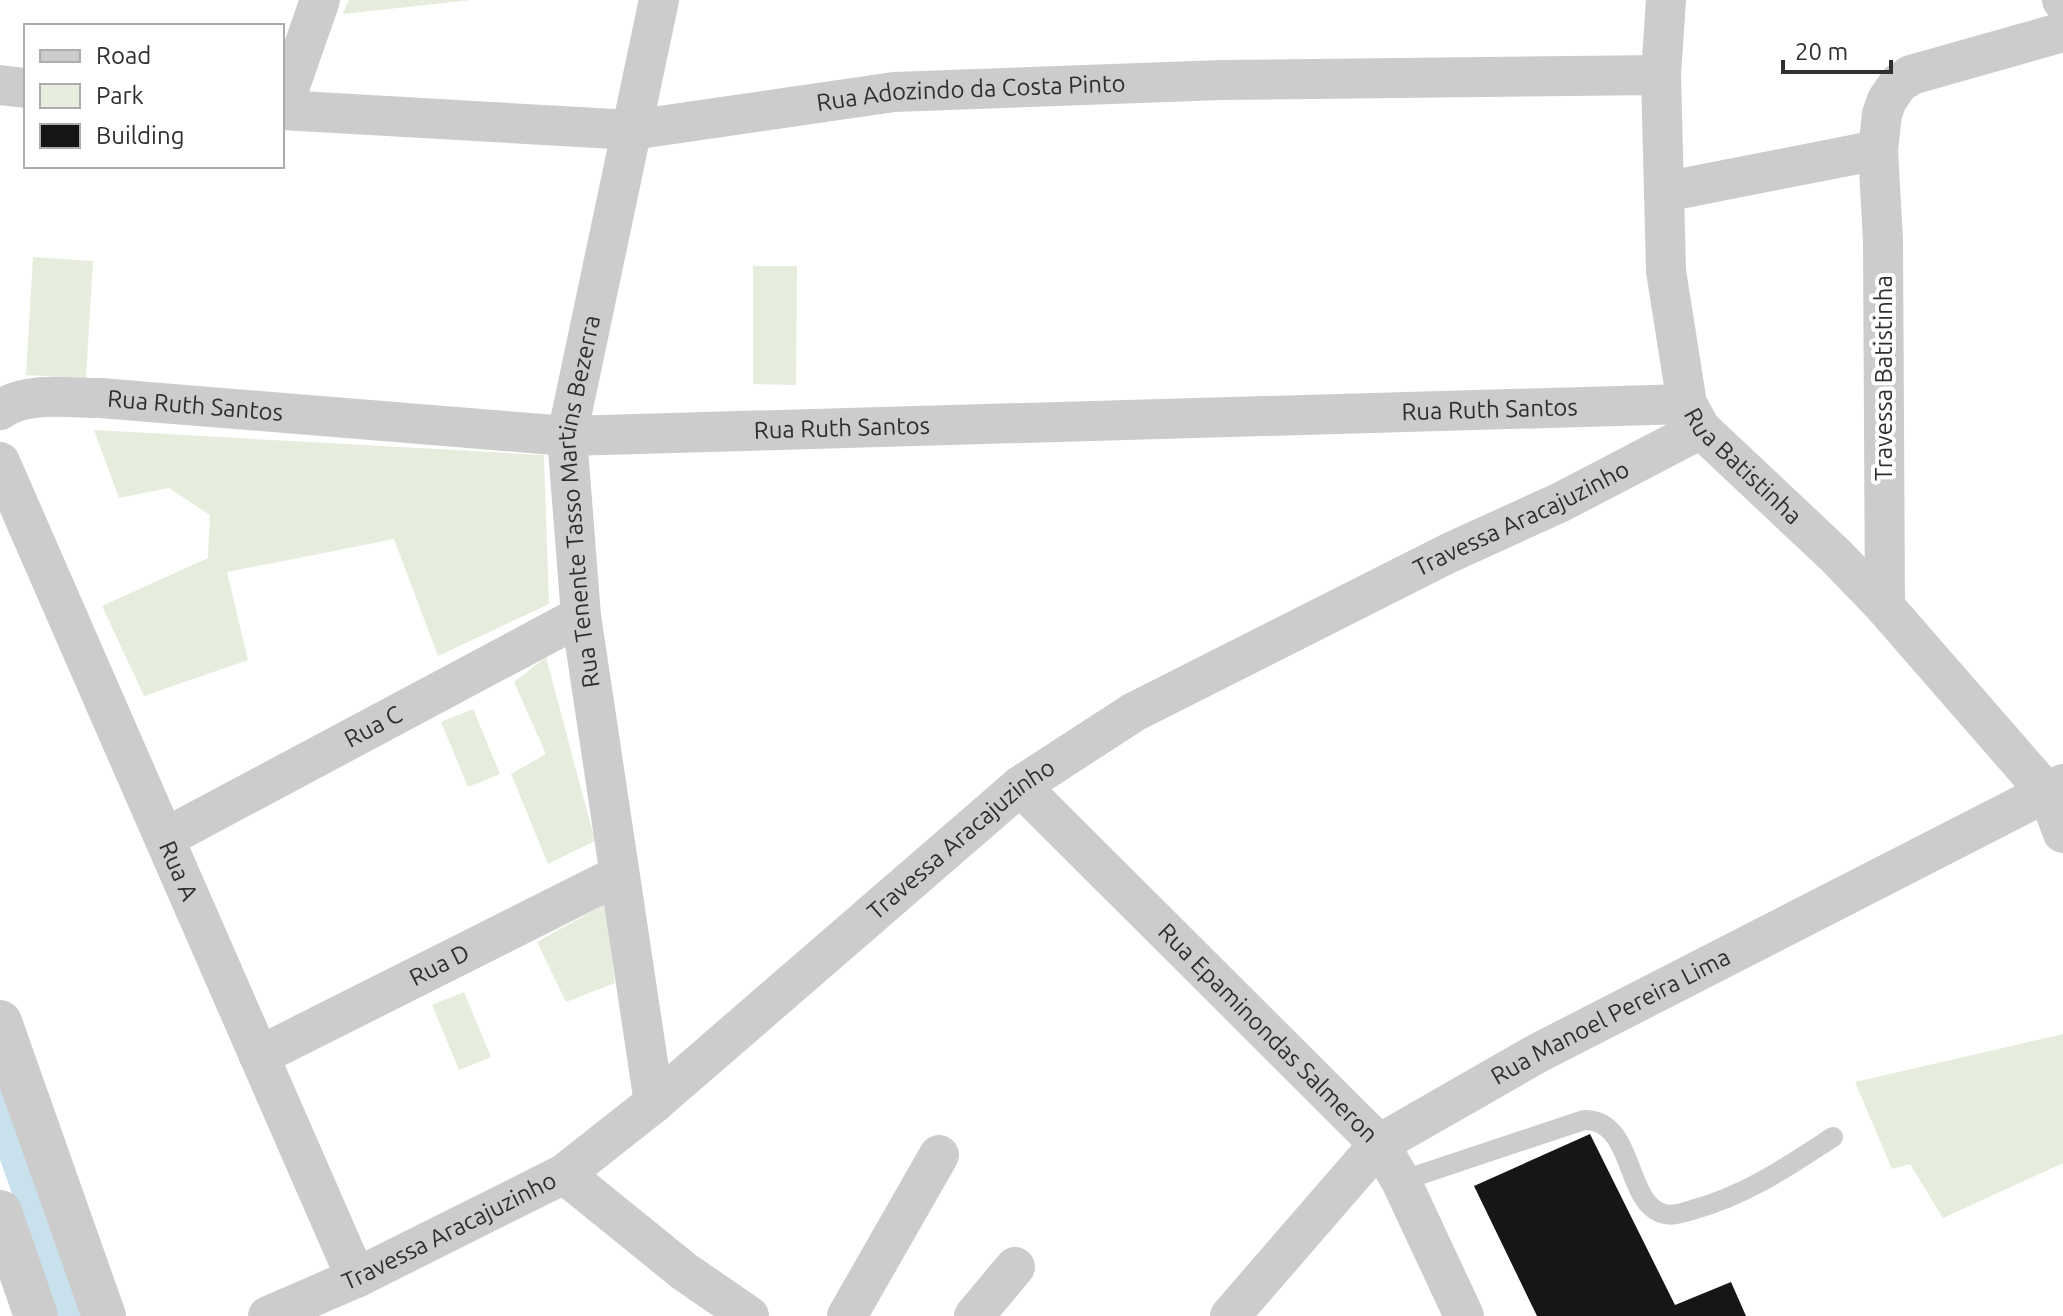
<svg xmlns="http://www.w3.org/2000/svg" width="2063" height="1316" font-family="Ubuntu,sans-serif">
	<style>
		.green { fill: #e6eddd }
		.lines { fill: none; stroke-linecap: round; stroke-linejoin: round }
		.canal { stroke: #c9e0ed; stroke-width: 38 }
		.building { fill: #161616 }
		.service { stroke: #ccc; stroke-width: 20 }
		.minor { stroke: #ccc; stroke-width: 40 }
		.tertiary { stroke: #ccc; stroke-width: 44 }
		.labels { text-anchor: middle; stroke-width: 8; stroke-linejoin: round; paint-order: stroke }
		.street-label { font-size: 24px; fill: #2f2f2f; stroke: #fff }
	</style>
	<rect width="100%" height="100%" fill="#fff"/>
	<path class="green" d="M349,0H471L343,14Z
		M33,257L93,261L86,378L26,375Z
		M753,266H797L796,385L753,384Z
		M94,430L544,455L549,604L438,656L394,539L227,572L248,660L144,696L102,606L208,558L210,515L169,488L119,498Z
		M546,657L595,841L548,864L511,774L546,754L514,682Z
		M473,709L500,774L468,787L441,722Z
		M605,904L615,983L566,1002L537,942Z
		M464,992L491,1057L459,1070L432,1005Z
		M2063,1034V1163L1943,1218L1910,1164L1892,1169L1855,1082Z"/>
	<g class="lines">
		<path class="canal" d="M0,1102L75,1316"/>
	</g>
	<path class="building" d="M1590,1134L1675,1305L1731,1282L1746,1316H1537L1474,1186Z"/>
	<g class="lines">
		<path class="service" d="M1401,1181L1584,1120C1634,1119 1625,1200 1661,1213C1671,1217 1682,1213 1692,1210C1745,1196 1787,1167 1833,1137"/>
		<g class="minor">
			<path id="s1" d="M1666,0L1661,75L1666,271L1687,404L1701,429L1836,556L1885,607L2048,794L2063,833"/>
			<path d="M2062,0L2063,1"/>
			<path d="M0,85L26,88"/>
			<path d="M282,109L320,0"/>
			<path id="s2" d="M282,110L632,130L894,92L1222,80L1661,75"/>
			<path d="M1664,192L1878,150"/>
			<path id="s3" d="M0,410C26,391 69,398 100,398L567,436L1687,404"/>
			<path id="s4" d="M0,462L356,1278"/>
			<path d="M1885,607L1883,241L1878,150L1882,114L1887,100L1899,83L1911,75L2063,32"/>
			<path id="s5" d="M1020,786L1379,1144L1401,1181L1464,1316"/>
			<path id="s6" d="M165,838L581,616"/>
			<path id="s7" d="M259,1056L619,875"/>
			<path id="s8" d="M654,1103L581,616L567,436L659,0"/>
			<path d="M564,1174L685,1272L749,1316"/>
			<path id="s9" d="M268,1316L356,1278L564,1174L654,1103L1020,786L1134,712L1449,553L1561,502L1701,429"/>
			<path d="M847,1316L939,1155"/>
			<path d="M974,1316L1015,1267"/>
			<path id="s10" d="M1230,1316L1379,1144L1538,1053L2063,784"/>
		</g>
		<path class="tertiary" d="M0,1022L104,1316
			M0,1212L36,1316"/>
	</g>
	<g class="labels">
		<g class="street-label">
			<text dy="8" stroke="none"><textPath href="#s2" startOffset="692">Rua Adozindo da Costa Pinto</textPath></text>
			<text transform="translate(1884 378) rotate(-90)" y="8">Travessa Batistinha</text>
			<text dy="8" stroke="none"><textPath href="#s3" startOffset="198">Rua Ruth Santos</textPath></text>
			<text dy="8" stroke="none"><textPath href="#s3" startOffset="1494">Rua Ruth Santos</textPath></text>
			<text dy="8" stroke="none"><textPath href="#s3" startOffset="846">Rua Ruth Santos</textPath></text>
			<text dy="8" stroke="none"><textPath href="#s1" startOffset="490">Rua Batistinha</textPath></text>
			<text dy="8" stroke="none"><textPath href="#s8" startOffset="608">Rua Tenente Tasso Martins Bezerra</textPath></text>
			<text dy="8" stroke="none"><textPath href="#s9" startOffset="1496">Travessa Aracajuzinho</textPath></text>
			<text dy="8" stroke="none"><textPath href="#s6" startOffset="236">Rua C</textPath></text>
			<text dy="8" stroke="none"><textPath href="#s9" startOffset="848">Travessa Aracajuzinho</textPath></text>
			<text dy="8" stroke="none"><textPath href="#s4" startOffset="446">Rua A</textPath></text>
			<text dy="8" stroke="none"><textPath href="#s7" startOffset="202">Rua D</textPath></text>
			<text dy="8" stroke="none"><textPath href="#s10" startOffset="492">Rua Manoel Pereira Lima</textPath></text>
			<text dy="8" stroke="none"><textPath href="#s5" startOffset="350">Rua Epaminondas Salmeron</textPath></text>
			<text dy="8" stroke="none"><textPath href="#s9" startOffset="200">Travessa Aracajuzinho</textPath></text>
		</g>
	</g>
	<rect x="24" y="24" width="260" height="144" fill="#ffffff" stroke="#acacac" stroke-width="2"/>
	<rect x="40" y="50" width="40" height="12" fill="#cccccc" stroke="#acacac" stroke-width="2"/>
	<text x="96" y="64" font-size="24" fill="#2f2f2f">Road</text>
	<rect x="40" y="84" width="40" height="24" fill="#e6eddd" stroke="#acacac" stroke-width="2"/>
	<text x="96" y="104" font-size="24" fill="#2f2f2f">Park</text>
	<rect x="40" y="124" width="40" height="24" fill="#161616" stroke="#acacac" stroke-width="2"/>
	<text x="96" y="144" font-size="24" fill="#2f2f2f">Building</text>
	<path d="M1783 60v12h108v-12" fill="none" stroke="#2f2f2f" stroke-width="4"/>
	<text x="1795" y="60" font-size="24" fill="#2f2f2f" stroke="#ffffff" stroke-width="6" paint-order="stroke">20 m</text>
</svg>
